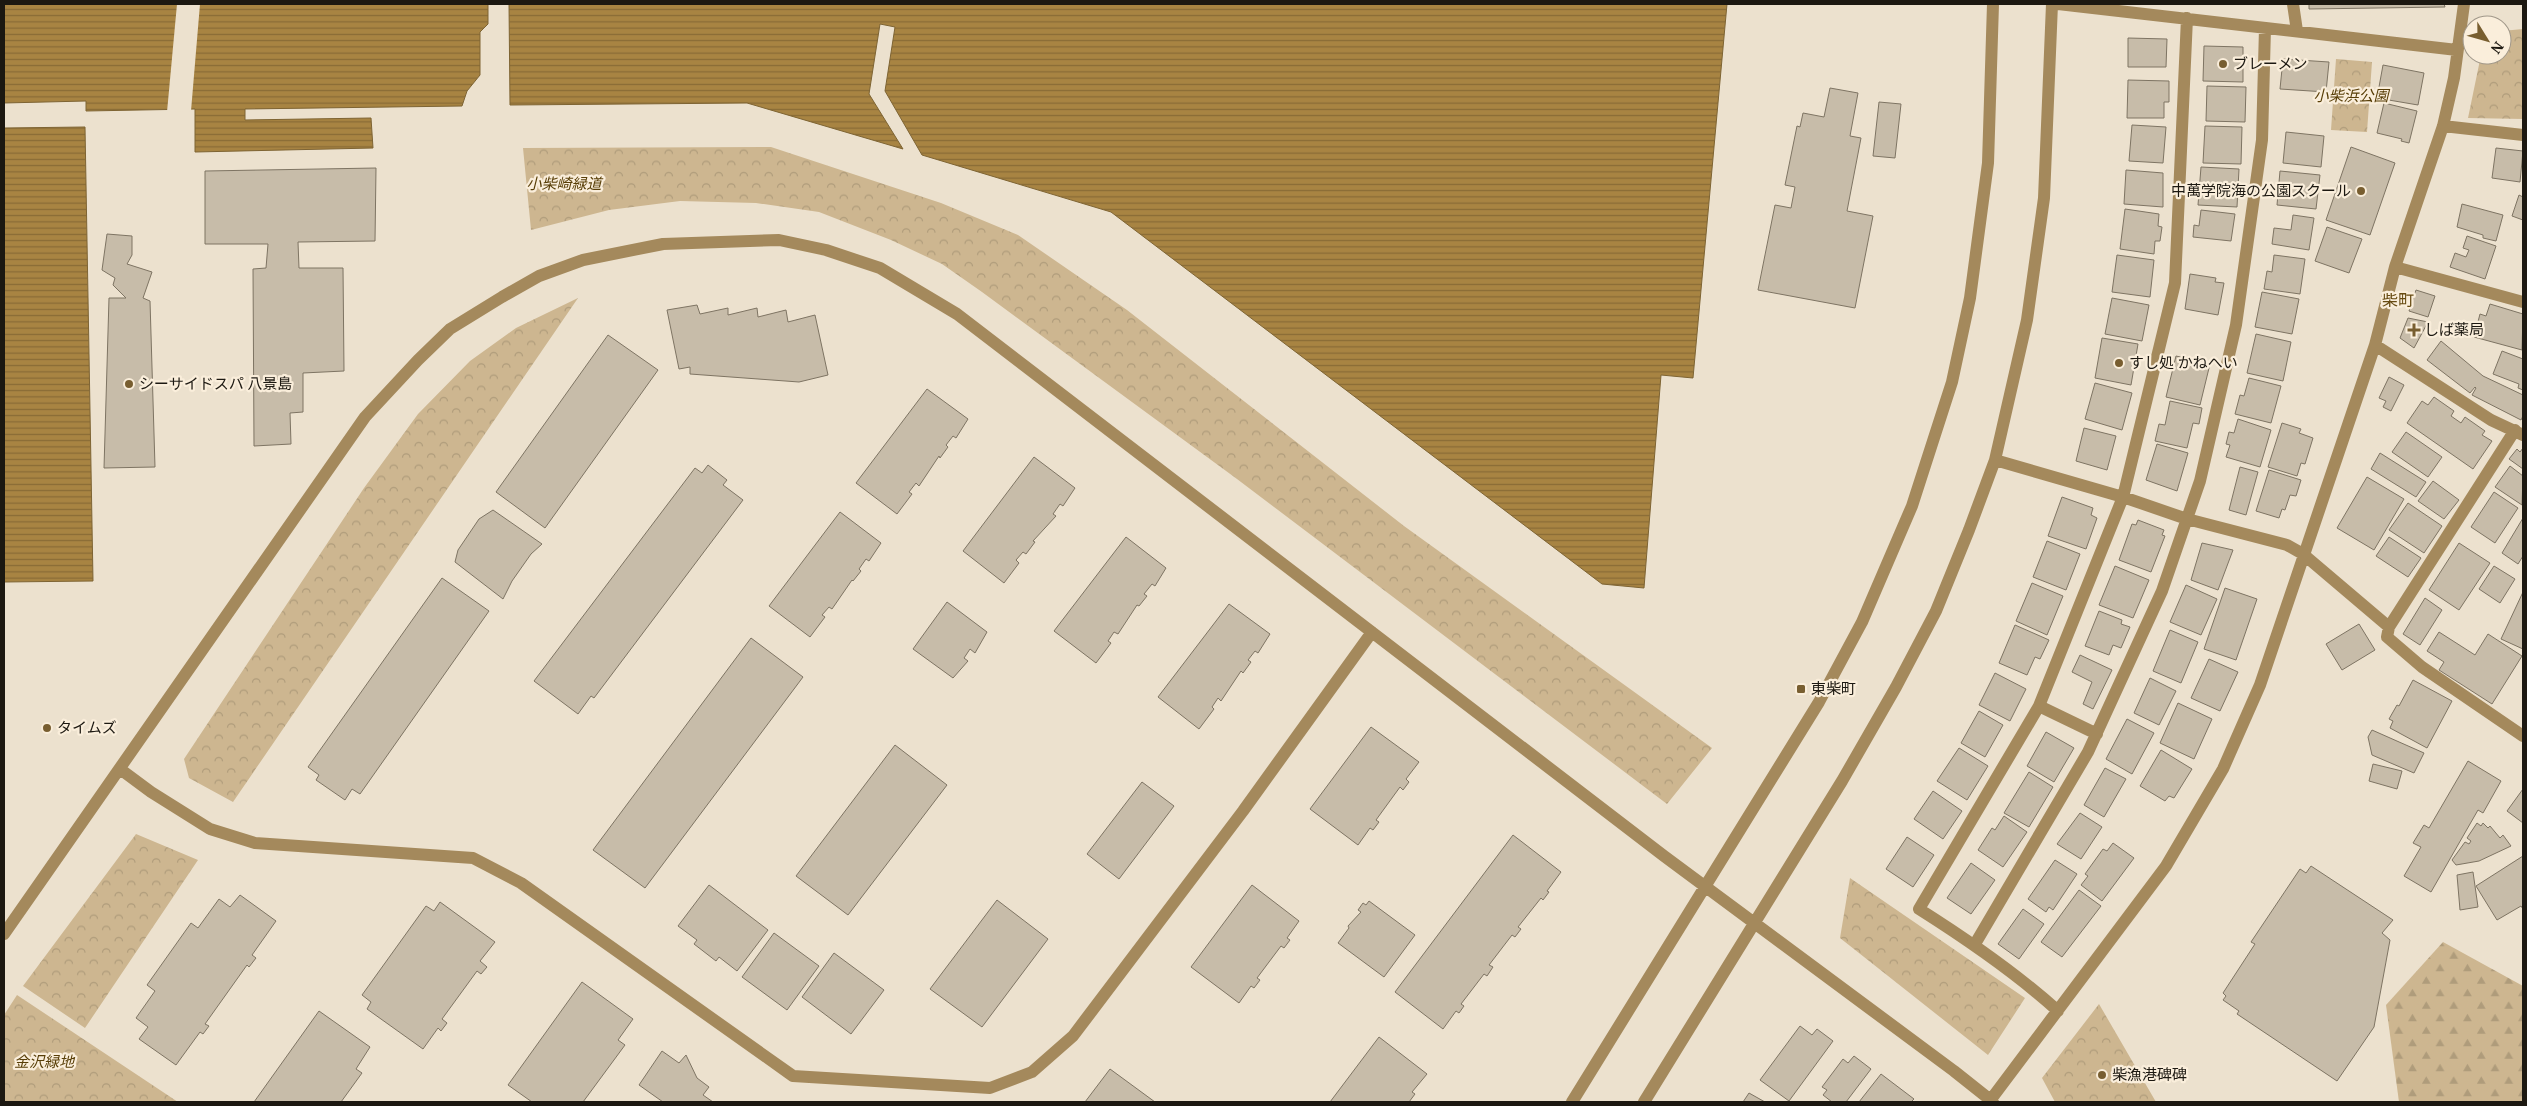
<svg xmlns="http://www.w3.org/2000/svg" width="2527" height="1106" font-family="'PT Serif','Noto Sans JP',serif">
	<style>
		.forest { fill: url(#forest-firs) }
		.park { fill: url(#park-crowns) }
		.water { fill: url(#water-rules); stroke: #7e6433 }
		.pier { fill: #ece1ce }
		.building { fill: #c7bca9; stroke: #7e7463 }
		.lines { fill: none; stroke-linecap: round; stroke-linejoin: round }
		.minor { stroke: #a4895c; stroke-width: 12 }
		.poi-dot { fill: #785e30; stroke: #faeedb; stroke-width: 2 }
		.labels { text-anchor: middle; stroke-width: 4.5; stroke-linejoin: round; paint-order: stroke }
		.poi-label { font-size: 15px; fill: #1c1811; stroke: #faeedb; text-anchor: start }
		.park-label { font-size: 15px; font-style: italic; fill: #583e07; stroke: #faeedb }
		.neighbourhood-label { font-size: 16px; fill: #674b12; stroke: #faeedb }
	</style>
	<defs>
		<pattern id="forest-firs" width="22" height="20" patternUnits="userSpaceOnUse" patternTransform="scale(1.25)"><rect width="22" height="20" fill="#cdb690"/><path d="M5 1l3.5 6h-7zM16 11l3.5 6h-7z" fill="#af9c7b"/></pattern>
		<pattern id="park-crowns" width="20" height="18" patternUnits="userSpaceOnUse" patternTransform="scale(1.25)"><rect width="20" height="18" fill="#cdb690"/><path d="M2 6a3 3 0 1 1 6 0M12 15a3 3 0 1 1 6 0" fill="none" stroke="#af9c7b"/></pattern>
		<pattern id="water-rules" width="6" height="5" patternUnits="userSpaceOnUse" patternTransform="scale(1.25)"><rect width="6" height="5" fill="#a88442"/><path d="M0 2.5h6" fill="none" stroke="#886b36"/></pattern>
	</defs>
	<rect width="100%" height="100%" fill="#ece1ce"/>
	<path class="forest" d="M2443,942L2523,986V1102H2399L2386,1005Z"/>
	<path class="park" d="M2523,29V119L2468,118L2481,55H2502V31Z
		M2336,59L2372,62L2367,132L2331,130Z
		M771,147L941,203L1018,235L1127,310L1404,526L1712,748L1667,804L1237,479L982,292L942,264L891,240L819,212L756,203L680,201L609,210L531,230L523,148Z
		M578,298L233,802L189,778L184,759L364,488L418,414L470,361L516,328Z
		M136,834L198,860L85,1028L23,986Z
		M1850,878L2025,998L1988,1055L1840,938Z
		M17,995L178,1102H4V1015Z
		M2099,1004L2156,1102H2055L2042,1078Z"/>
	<path class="water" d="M4,4H488V24L480,32V75L467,91L462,106L245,109V120L371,118L373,148L195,152V109L86,111V101L4,103Z
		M509,4H1727L1693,378L1661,375L1644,588L1602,584L1111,212L922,155L885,91L895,27L880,24L869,94L903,149L747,103L510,105Z
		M85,127L93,581L4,582V128Z"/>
	<path class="pier" d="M177,4H200L191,111L167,112Z"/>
	<path class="building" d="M2309,4H2444L2445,7L2309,9Z
		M2128,38L2167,39L2166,67H2128Z
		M2204,46L2243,47V82L2203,81Z
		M2283,59L2329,62L2326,92L2280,89Z
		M2383,65L2424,73L2418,105L2377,98Z
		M2128,80L2169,81V102H2164V118H2127Z
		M2207,86L2246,87L2245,122L2206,121Z
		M1830,88L1858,93L1850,136L1861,138L1847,211L1873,216L1855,308L1758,290L1775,205L1791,208L1795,187L1785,185L1797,126L1800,127L1803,113L1824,117Z
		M1879,102L1901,104L1895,158L1873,156Z
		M2384,103L2417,111L2409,143L2401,141L2402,139L2377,133Z
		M2132,125L2166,127L2163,163L2129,161Z
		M2205,126L2242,127L2241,164L2203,163Z
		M2286,132L2324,136L2321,167L2283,163Z
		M2351,147L2395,163L2370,235L2326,220Z
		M2496,148L2523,151L2520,182L2492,178Z
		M2201,167L2239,169L2237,207L2198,205Z
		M376,168L375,241L298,242L299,268H343L344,371L303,373V412L290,413L291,444L254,446L253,269L266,268L268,244H205V171Z
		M2126,170L2163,173V207L2124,204Z
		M2280,171L2320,175L2316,209L2277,205Z
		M2519,195L2523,197V220L2512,216Z
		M2462,204L2503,215L2496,241L2483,238V235L2457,227Z
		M2125,209L2159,214L2158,226L2162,227L2160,241H2155L2154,254L2120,249Z
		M2201,210L2235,214L2231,241L2193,237L2194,225L2199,226Z
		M2293,215L2314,218L2309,250L2272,244L2274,228L2291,230Z
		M2327,227L2362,239L2349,273L2315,261Z
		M107,234L132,236V255L127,264L152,272L143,298L150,301L155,467L104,468L109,298H126L113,285L115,278L102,270Z
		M2467,236L2496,246L2485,279L2450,267L2455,253L2466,257L2469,250L2463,248Z
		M2117,255L2154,260L2150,297L2112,292Z
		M2274,255L2305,259L2300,294L2264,289L2267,271L2272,272Z
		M2190,274L2216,278L2215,282L2224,283L2218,315L2185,309Z
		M2416,290L2435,296L2428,317L2409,311Z
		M2262,292L2299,299L2292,334L2255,327Z
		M2112,298L2149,305L2142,341L2105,334Z
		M2490,304L2523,314L2522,350L2474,337L2480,314L2486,316Z
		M697,305L700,314L728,308V315L757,308L758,317L786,310L788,322L815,315L828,375L799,382L690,374V367L679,369L667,310Z
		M2408,318L2428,322L2414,348L2400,338Z
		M2256,334L2291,342L2283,381L2247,373Z
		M608,335L658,370L545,528L496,492Z
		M2102,338L2138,344L2131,385L2095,378Z
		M2441,341L2483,376L2523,395V416L2521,420L2472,395L2476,388L2475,387L2470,393L2427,360Z
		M2502,351L2523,359V390L2518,388L2519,384L2493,374Z
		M2176,356L2210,364L2200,405L2166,397Z
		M2389,377L2404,385L2391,411L2383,407L2386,401L2379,398Z
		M2249,378L2281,386L2271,423L2235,414L2240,395L2244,396Z
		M2095,383L2132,393L2122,430L2085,419Z
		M927,389L968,419L956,438L953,436L946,445L948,447L940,458L939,456L919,486L916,483L909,492L912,494L897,514L856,483Z
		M2434,397L2454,411L2451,416L2461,423L2465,417L2485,431L2482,435L2492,441L2473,469L2407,423L2422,401L2428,405Z
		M2170,401L2202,408L2199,424L2193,423L2187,448L2155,441L2159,424L2165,425Z
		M2238,419L2271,430L2260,467L2226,457L2230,445L2226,444L2229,432L2234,433Z
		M2282,423L2301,429L2299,433L2313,438L2305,464L2301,463L2297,476L2268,467Z
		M2084,428L2116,436L2107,470L2076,461Z
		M2406,432L2442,457L2428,477L2392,452Z
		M2157,444L2188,453L2177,491L2146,480Z
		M2523,448V469L2509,459L2517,449L2520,452Z
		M2380,453L2426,482L2416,497L2371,469Z
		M1034,457L1075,488L1063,506L1060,504L1053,514L1056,516L1033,541L1035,542L1026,554L1023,552L1016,560L1019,563L1004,583L963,551Z
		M708,465L727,480L723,485L743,500L594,698L591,696L578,714L534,681L695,468L702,473Z
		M2510,466L2523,476L2522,505L2495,487Z
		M2240,467L2258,472L2246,515L2229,510Z
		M2269,470L2301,480L2296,496L2290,495L2285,510L2282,509L2279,518L2256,511Z
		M2367,477L2404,499L2374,550L2337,528Z
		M2433,481L2459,500L2444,519L2418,501Z
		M2494,492L2518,508L2495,543L2471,527Z
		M2062,497L2093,508L2091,515L2097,518L2086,549L2048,536Z
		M2408,503L2442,526L2424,553L2389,530Z
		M493,510L542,544L531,554L512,581L503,599L455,562L458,550L479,519Z
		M840,512L881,543L869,561L866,559L859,569L861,571L853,581L852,580L832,609L829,607L822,615L825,617L810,637L769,606Z
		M2523,518V556L2518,564L2502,553Z
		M2138,520L2164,530L2162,535L2165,536L2151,572L2119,560L2132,524L2136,525Z
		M1126,537L1166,568L1155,586L1152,584L1144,594L1147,596L1139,606L1137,605L1118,634L1114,632L1108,641L1111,643L1096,663L1054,631Z
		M2389,537L2421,558L2408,577L2376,556Z
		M2047,541L2080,554L2066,590L2033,577Z
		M2202,543L2233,550L2218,590L2191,580Z
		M2459,543L2490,563L2459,610L2429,590Z
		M2115,566L2149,580L2133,618L2099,605Z
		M2494,566L2515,579L2500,603L2479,589Z
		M442,578L489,611L360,794L352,789L345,800L316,780L319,775L308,767Z
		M2032,583L2063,596L2047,635L2016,621Z
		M2186,585L2217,599L2201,635L2170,622Z
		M2225,588L2257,599L2236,660L2204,649Z
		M2523,592V649L2501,639Z
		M2425,598L2442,610L2420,645L2403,634Z
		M947,602L987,632L975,653L970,649L964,658L968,661L953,678L913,649Z
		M1229,604L1270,634L1258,653L1255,651L1248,660L1251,662L1243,673L1241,671L1221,701L1218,698L1212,707L1214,709L1199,729L1158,697Z
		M2099,611L2122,620L2121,624L2130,627L2121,648L2113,645L2109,655L2085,646Z
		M2359,624L2375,650L2342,670L2326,644Z
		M2015,625L2049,640L2040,659L2035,657L2027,675L1999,663Z
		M2170,630L2198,642L2181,683L2153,671Z
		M2439,632L2475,655L2488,634L2522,656L2492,704L2439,670L2444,662L2427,651Z
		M751,638L803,677L645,888L593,850Z
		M2080,655L2112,670L2093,709L2083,704L2092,682L2072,672Z
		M2209,659L2238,672L2220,711L2191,698Z
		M1995,673L2026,689L2010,721L1979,705Z
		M2150,678L2176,691L2159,725L2134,713Z
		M2413,680L2452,701L2427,748L2390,728L2393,721L2389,719L2397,705L2399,706Z
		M2178,703L2212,719L2194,759L2160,743Z
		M1979,711L2003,725L1985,757L1961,743Z
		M2127,719L2154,733L2132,774L2106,759Z
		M1371,727L1419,762L1406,779L1409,782L1403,790L1400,787L1376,820L1379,822L1373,830L1370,828L1358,845L1310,809Z
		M2372,730L2424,753L2414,773L2372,755L2368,737Z
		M2046,732L2074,748L2054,782L2027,766Z
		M895,745L947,785L848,915L796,876Z
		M1959,748L1988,766L1967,800L1937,781Z
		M2161,750L2192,769L2174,798L2169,796L2165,801L2140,786Z
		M2468,761L2501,781L2483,813L2478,810L2431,892L2404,876L2421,847L2413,843L2424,825L2429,828Z
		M2373,764L2402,771L2397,789L2369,781Z
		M2105,768L2126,779L2104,817L2084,805Z
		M2029,772L2053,787L2029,827L2004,813Z
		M1142,782L1174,806L1119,879L1087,854Z
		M2523,789V823L2507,811Z
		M1933,791L1962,811L1943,839L1914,819Z
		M2080,813L2102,827L2081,859L2057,844Z
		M2004,816L2027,832L2003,867L1978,850L1992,828L1995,830Z
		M2477,823L2481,826L2483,823L2488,828L2490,826L2500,838L2503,835L2511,846L2479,861L2456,865L2452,860L2465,842L2469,844L2471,841L2467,838Z
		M1513,835L1561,872L1547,891L1549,892L1543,900L1541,898L1518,927L1521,929L1515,937L1512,935L1489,965L1493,967L1487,976L1484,974L1461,1004L1464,1006L1459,1013L1456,1011L1443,1029L1395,992Z
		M1907,837L1934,855L1913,887L1886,869Z
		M2113,843L2134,858L2102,901L2081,885L2088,876L2085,874L2103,849L2107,851Z
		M2523,856V909L2521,906L2497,920L2476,886Z
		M2055,860L2077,874L2053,910L2049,907L2046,912L2028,899Z
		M1971,863L1995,880L1971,914L1947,898Z
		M2311,866L2393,920L2382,933L2390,940L2374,1027L2337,1081L2237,1014L2239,1011L2223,1000L2226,996L2223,993L2255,944L2251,942L2300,869L2306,873Z
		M2473,872L2478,907L2460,910L2457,875Z
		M709,885L768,930L737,971L719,957L716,961L694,944L697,940L678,926Z
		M1252,885L1299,921L1287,938L1290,940L1284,948L1281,946L1257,978L1260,980L1254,988L1251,986L1239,1003L1191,967Z
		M2079,890L2101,906L2062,957L2041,942Z
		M240,895L276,921L252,955L256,958L249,967L247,965L205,1024L209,1026L203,1034L200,1032L176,1065L139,1039L148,1027L136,1018L155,991L147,985L191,923L198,928L219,899L230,907Z
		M997,900L1048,939L982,1027L930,989Z
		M1369,901L1415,935L1384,977L1338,943L1349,928L1348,926L1361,912L1358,910L1363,903L1366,905Z
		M440,902L495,942L480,961L487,967L481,974L477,971L442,1019L447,1023L441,1031L438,1028L423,1049L367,1009L371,1002L362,995L426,906L434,911Z
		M2023,909L2044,924L2019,959L1998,944Z
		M774,933L819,966L787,1010L742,977Z
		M834,953L884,990L851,1034L802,997Z
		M582,982L633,1019L618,1040L625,1045L583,1102H532L508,1085Z
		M319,1011L370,1047L356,1069L362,1073L341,1102H254Z
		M1800,1026L1812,1035L1817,1029L1833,1041L1789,1101L1760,1080Z
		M1379,1037L1427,1074L1412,1092L1415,1094L1409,1102H1330Z
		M662,1051L679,1063L686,1055L697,1078L709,1087L703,1095L713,1102H663L639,1085Z
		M1854,1056L1871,1069L1846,1102H1832L1823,1095L1827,1090L1822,1087L1843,1059L1848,1063Z
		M1110,1069L1155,1102H1085Z
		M1881,1074L1914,1099L1911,1102H1859Z
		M1749,1093L1765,1102H1743Z"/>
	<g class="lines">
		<path class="minor" d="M2058,4L2457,50
			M2293,4L2297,31
			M2443,126L2523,135
			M2395,267L2523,302
			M2375,345L2491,420L2523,435
			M1995,460L2123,497L2187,519L2287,545L2303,554L2389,627L2387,637L2422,667L2523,736
			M2389,627L2515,430
			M2039,706L2097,734
			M120,769L151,792L210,829L255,843L473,858L521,883L793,1076L990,1088L1032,1072L1073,1036L1243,811L1372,632
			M4,934L365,417L418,360L450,329L502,297L539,276L583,260L663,244L779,240L826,250L880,268L957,314L1664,856L1954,1071L1993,1102
			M1975,944L2088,752L2162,591L2200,481L2236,325L2262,140L2265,28
			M2058,1011C2015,972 1968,940 1919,909L2039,706L2123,497L2175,283L2187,18
			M1572,1102L1819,702L1862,622L1912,506L1952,382L1970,298L1988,163L1993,4
			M1644,1102L1842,781L1896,687L1936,611L1969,530L1995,460L2027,320L2044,198L2052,4
			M1989,1102L2166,866L2223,769L2260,685L2375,345L2395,267L2443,126L2454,78L2464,4"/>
	</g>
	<g class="poi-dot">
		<circle cx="2223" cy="64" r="5"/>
		<circle cx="2361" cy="191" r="5"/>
		<path d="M2411.5 322.5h5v5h5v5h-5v5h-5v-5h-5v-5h5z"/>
		<circle cx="2119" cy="363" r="5"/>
		<circle cx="129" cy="384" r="5"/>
		<rect x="1796" y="684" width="10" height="10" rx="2.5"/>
		<circle cx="47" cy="728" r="5"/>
		<circle cx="2102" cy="1075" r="5"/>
	</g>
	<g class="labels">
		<g class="poi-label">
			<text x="2233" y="69">ブレーメン</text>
			<text x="2351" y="196" text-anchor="end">中萬学院海の公園スクール</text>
			<text x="2424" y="335">しば薬局</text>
			<text x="2129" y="368">すし処 かねへい</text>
			<text x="139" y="389">シーサイドスパ 八景島</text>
			<text x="1811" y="694">東柴町</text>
			<text x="57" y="733">タイムズ</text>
			<text x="2112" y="1080">柴漁港碑碑</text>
		</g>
		<g class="park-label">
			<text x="2351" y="101">小柴浜公園</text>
			<text x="564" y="189">小柴崎緑道</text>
			<text x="44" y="1067">金沢緑地</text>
		</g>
		<g class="neighbourhood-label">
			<text x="2398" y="306">柴町</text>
		</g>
	</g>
	<rect width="2527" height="1106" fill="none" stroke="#1c1811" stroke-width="10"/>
	<g transform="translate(2487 40) rotate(127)"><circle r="24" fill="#faeedb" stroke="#a1988a"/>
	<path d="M0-4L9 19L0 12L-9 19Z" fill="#785e30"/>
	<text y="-8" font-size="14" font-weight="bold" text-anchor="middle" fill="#1c1811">N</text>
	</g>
</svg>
